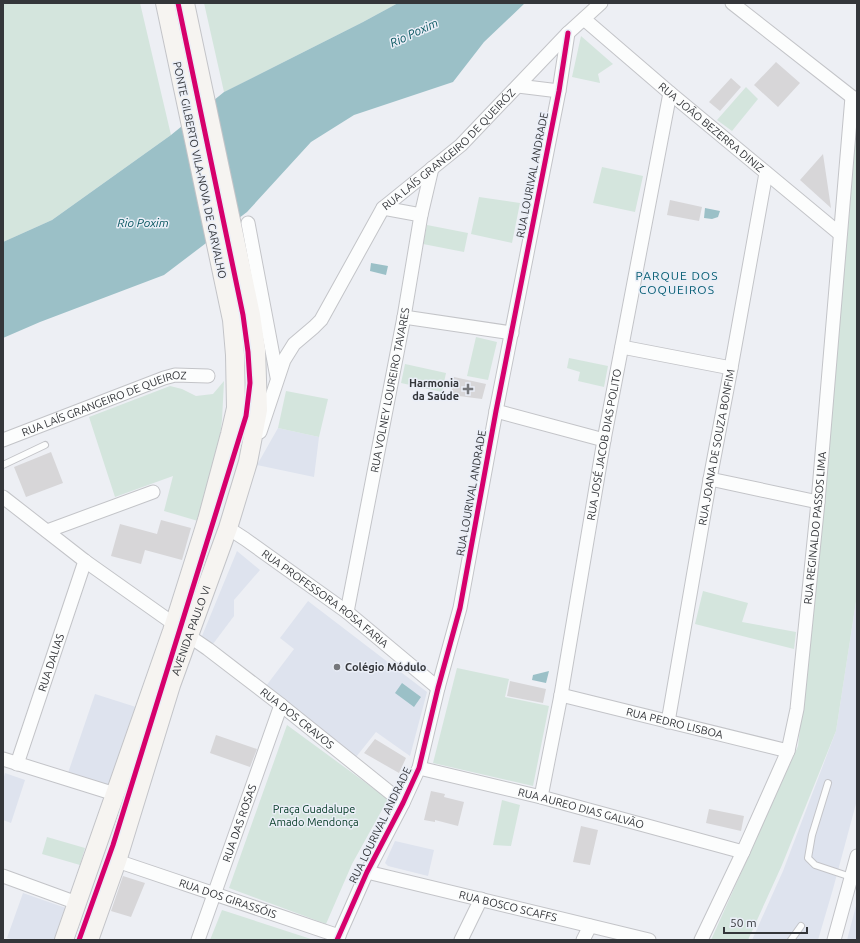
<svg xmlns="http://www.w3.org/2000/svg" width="860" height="943" font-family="Ubuntu,sans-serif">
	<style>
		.built { fill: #dee3ee }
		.green { fill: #d4e5dd }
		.water { fill: #9bc0c7 }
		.building { fill: #d7d6d8 }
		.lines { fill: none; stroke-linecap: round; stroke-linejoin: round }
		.service-casing { stroke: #c3c4c8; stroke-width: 8 }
		.minor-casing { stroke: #c3c4c8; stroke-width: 15 }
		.secondary-casing { stroke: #c3c4c8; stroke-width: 20 }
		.service { stroke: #fcfdfd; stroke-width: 6 }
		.minor { stroke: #fcfdfd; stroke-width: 13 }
		.secondary { stroke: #f6f4f1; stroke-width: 18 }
		.cycleway-casing { stroke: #eaeef7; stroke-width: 8 }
		.cycleway { stroke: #d6006c; stroke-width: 5 }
		.poi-dot { fill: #75777b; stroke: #eaeef7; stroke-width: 1.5 }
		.labels { text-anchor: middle; stroke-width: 3; stroke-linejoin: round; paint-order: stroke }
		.street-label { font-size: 11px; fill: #34363a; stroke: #eaeef7 }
		.poi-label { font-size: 11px; font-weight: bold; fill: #34363a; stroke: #eaeef7; text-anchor: end }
		.park-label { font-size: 11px; fill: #003822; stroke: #eaeef7 }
		.water-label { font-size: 12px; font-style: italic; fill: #0a5761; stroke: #eaeef7 }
		.neighbourhood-label { font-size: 12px; letter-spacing: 1px; fill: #045c72; stroke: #eaeef7 }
	</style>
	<rect width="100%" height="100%" fill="#edeff4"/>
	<path class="built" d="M278,428L319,437L314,477L257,465Z
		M237,551L260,570L234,600V616L213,644L202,636Z
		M857,595V800L833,889L818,940H752L783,871L836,731Z
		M308,601L427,692L410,756L376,732L356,757L266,686L294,649L280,638Z
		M95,694L139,708L111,786L68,773Z
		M5,773L25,780L11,823L3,820V780Z
		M395,841L434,850L428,876L388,866L385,863Z
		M23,893L66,908L55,940H14L7,938Z
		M857,902V940H847Z"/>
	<path class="green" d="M3,3H140L171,135L52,220L3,242Z
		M204,3H398L363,22L224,92Z
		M581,36L613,64L598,74L600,83L572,77Z
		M746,87L758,99L732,131L717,120Z
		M857,124V595L836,731L782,865L748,940H711L798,746L821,540Z
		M602,167L643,176L635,212L593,203Z
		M479,197L520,203L512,243L471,234Z
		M427,225L468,233L464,252L423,244Z
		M476,337L497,342L488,380L467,376Z
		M569,358L608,366L604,387L578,381L580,372L567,368Z
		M405,364L446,373L442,392L401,383Z
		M224,381L222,420L217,460L198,521L164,511L173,476L115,497L89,417L170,386L182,389L196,396L213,394Z
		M286,391L328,399L319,437L278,428Z
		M703,591L748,603L742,622L796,632L794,649L695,624Z
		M457,668L509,679L505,697L549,706L533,786L433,763Z
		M287,725L388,799L352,864L326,924L229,888Z
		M502,800L520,805L511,846L493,845Z
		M47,837L85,848L80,865L42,854Z
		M222,910L314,940H210Z"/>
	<path class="water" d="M398,3H525L484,42L453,82L354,115L311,142L247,212L164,275L40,322L3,338V242L52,220L171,135L224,92L363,22Z
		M705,208L720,211L718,217L712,219L704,218Z
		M371,263L388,266L386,275L370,271Z
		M549,671L546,683L532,680L533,675Z
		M402,683L421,697L414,707L395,693Z"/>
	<path class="building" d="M776,62L800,83L778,107L754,85Z
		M731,78L741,87L720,111L709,102Z
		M823,154L831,208L800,180Z
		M670,200L702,207L699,221L667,215Z
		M454,377L486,384L482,399L451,395Z
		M51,452L63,483L26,497L14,467Z
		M161,520L191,528L182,560L145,550L141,564L111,556L120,524L157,534Z
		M510,681L546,689L543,703L507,696Z
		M216,735L257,749L250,767L210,753Z
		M375,739L406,758L399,773L364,753Z
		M431,791L445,794L444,797L464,802L458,826L435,820V822L424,820Z
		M709,809L744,816L741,831L706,823Z
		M581,826L598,830L590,865L573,862Z
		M123,876L145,883L131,917L111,911Z"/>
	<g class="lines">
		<g class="service-casing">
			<path id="service" d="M3,465L45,445
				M828,783L812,835L808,858L815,865L851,877
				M791,940L801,926"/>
		</g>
		<g class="minor-casing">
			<g id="minor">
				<path d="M732,3L852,97"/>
				<path id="s1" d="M584,19L670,93L840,234"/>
				<path d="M518,86L559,91"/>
				<path d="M383,208L421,215"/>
				<path d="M248,223L277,377"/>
				<path d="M404,317L512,333"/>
				<path d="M622,347L731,368"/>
				<path d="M496,411L604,440"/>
				<path id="s2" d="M260,432L284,360L294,344L314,327L321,320L383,208L461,145L568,33L601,3"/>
				<path id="s3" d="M3,440L164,378L175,375L208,376"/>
				<path d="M710,479L818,502"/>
				<path d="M3,497L85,561L174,624"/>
				<path id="s4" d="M228,528L245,539L347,612L438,688"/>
				<path d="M47,531L153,492"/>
				<path id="s5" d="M347,612L404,317L421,215L432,168"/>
				<path id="s6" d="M189,636L208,649L281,705L403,803"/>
				<path id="s7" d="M561,695L788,751"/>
				<path id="s8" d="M668,722L710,479L731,368L766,173"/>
				<path d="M3,759L115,794"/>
				<path id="s9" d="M17,764L85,561"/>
				<path id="s10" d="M419,768L541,797L743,852"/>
				<path id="s11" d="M541,797L561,695L604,440L670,93"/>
				<path id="s12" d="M117,861L339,936"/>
				<path id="s13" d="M367,872L649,940"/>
				<path d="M3,876L77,903"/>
				<path id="s14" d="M198,940L281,705"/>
				<path d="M337,940L367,872L403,803L419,768L438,688L460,608L496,411L559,91L568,33"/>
				<path d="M461,940L481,899"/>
				<path d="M583,940L590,926"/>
				<path id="s15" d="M701,940L743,852L788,751L797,709L818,502L852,97"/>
				<path d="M834,940L857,856"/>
			</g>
		</g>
		<g class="secondary-casing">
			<g id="secondary">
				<path d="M64,940L172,631L207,520L230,434L236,408L235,355L232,320L165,3"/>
				<path id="s16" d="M89,940L117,861L171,685L228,528L248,462L258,410L256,349L251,315L185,3"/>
			</g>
		</g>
		<use href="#service" class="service"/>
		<use href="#minor" class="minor"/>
		<use href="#secondary" class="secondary"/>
		<g class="cycleway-casing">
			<path id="cycleway" d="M79,940L113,845L246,416L250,383L248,352L243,315L178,3
				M337,940L367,872L403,803L419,768L438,688L460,608L496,411L559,91L568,33"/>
		</g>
		<use href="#cycleway" class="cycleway"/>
	</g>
	<g class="poi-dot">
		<path d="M466 383h4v4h4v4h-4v4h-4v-4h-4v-4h4z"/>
		<circle cx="337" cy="667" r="4"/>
	</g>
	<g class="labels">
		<g class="street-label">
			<text dy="4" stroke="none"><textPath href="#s1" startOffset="167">RUA JOÃO BEZERRA DINIZ</textPath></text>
			<text dy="4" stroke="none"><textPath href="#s2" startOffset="347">RUA LAÍS GRANGEIRO DE QUEIRÓZ</textPath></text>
			<text transform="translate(200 170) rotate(78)" y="4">PONTE GILBERTO VILA-NOVA DE CARVALHO</text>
			<text transform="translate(532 175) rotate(-79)" y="4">RUA LOURIVAL ANDRADE</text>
			<text dy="4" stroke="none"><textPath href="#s5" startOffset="226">RUA VOLNEY LOUREIRO TAVARES</textPath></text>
			<text dy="4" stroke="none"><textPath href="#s3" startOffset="108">RUA LAÍS GRANGEIRO DE QUEIROZ</textPath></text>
			<text dy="4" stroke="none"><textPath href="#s11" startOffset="358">RUA JOSÉ JACOB DIAS POLITO</textPath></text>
			<text dy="4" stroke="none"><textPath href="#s8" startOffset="279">RUA JOANA DE SOUZA BONFIM</textPath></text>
			<text transform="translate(471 493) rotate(-80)" y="4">RUA LOURIVAL ANDRADE</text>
			<text dy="4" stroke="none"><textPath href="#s15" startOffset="433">RUA REGINALDO PASSOS LIMA</textPath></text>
			<text dy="4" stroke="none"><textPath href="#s4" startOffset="120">RUA PROFESSORA ROSA FARIA</textPath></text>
			<text dy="4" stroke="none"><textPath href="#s16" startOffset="326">AVENIDA PAULO VI</textPath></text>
			<text dy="4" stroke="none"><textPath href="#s9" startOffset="107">RUA DALIAS</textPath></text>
			<text dy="4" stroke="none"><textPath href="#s6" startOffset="136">RUA DOS CRAVOS</textPath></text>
			<text dy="4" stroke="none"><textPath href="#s7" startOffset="117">RUA PEDRO LISBOA</textPath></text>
			<text dy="4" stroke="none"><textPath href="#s10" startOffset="167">RUA AUREO DIAS GALVÃO</textPath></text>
			<text dy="4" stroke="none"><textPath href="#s14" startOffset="124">RUA DAS ROSAS</textPath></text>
			<text transform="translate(380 825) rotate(-64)" y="4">RUA LOURIVAL ANDRADE</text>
			<text dy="4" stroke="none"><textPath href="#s12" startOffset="117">RUA DOS GIRASSÓIS</textPath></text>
			<text dy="4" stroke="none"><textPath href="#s13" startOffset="145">RUA BOSCO SCAFFS</textPath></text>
		</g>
		<g class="poi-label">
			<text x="459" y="387">Harmonia<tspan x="459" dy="13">da Saúde</tspan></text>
			<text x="345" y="671" text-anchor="start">Colégio Módulo</text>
		</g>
		<g class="park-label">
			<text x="314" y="813">Praça Guadalupe<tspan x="314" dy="13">Amado Mendonça</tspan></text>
		</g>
		<g class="water-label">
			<text transform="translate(414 33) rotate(-25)" y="4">Rio Poxim</text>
			<text x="143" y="227">Rio Poxim</text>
		</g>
		<g class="neighbourhood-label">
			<text x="677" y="280">PARQUE DOS<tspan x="677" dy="14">COQUEIROS</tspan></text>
		</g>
	</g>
	<rect width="860" height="943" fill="none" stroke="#34363a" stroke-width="8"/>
	<path d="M724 927v6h83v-6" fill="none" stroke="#34363a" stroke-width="2"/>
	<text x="730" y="927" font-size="12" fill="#34363a" stroke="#eaeef7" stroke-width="3" paint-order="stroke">50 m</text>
</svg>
